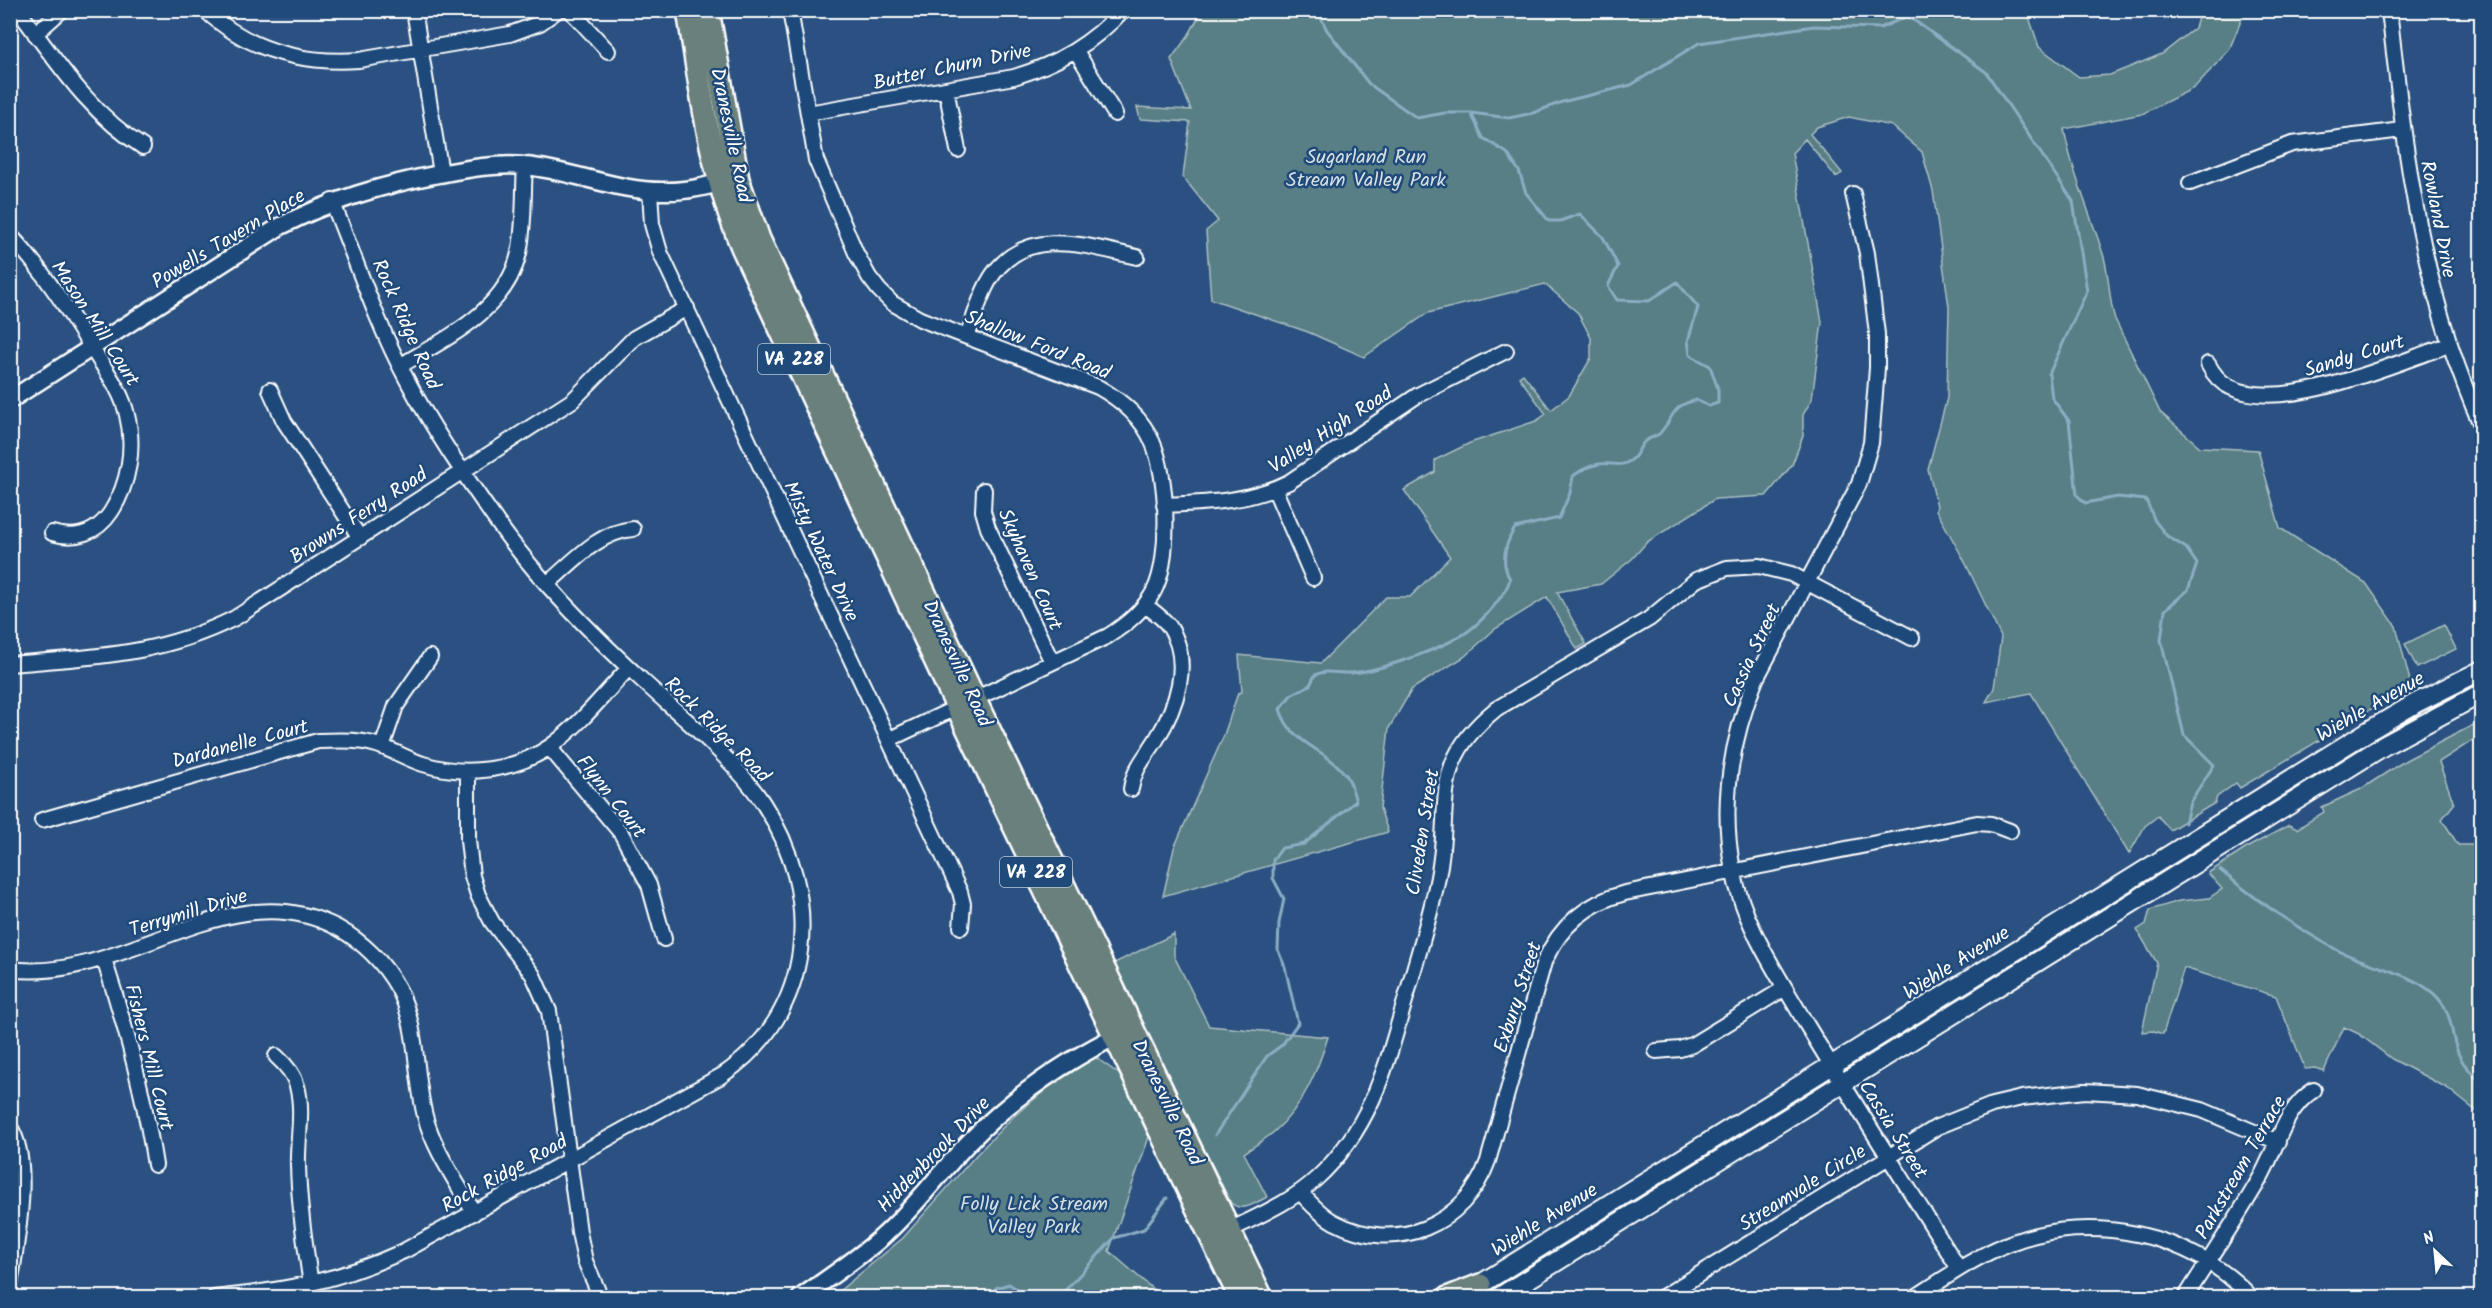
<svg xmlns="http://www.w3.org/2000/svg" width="2492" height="1308" font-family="Kalam,sans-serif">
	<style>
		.green { fill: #587f85; stroke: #acbfc2; stroke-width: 1.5 }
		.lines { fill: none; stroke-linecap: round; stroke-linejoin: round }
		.stream { stroke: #8cadc3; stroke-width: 3 }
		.minor-casing { stroke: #fff; stroke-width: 18 }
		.tertiary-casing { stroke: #fff; stroke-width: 21 }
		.secondary-casing { stroke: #fff; stroke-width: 22 }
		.primary-casing { stroke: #fff; stroke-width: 26 }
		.minor { stroke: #1f4a7a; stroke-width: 14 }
		.tertiary { stroke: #1f4a7a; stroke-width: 16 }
		.secondary { stroke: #1f4a7a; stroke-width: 18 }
		.primary { stroke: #6a807d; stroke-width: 21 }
		.labels { text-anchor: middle; stroke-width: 5; stroke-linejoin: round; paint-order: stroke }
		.shield { fill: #1f4a7a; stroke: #bcc9d7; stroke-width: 1.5 }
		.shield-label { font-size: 18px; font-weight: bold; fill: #fff }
		.street-label { font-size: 20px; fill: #fff; stroke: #1f4a7a }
		.park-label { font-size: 20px; fill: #d5dfe0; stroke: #1f4a7a }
	</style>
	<rect width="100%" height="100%" fill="#2a5181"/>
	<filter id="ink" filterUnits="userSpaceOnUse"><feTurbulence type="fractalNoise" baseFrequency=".0167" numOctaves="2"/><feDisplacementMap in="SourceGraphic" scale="12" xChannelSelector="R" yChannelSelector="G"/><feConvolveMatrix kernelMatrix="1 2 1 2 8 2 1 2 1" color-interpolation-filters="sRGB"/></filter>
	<g filter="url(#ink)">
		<path class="green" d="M1202,11H2027L2039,47L2079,77L2110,75L2162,54L2195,28L2200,11H2245L2229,50L2194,88L2142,114L2064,129C2072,173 2090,212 2103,254C2110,275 2108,298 2115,319L2160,412L2200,447L2258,450L2280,528L2366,583L2396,626L2411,685L2240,788L2236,783L2217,797L2215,803L2170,830L2158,816L2145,826L2129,854L2031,693L1986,702L1994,688L2001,637L1964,560L1936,510L1937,506L1928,469L1947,398L1949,307L1933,191L1922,152L1892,126L1849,117L1817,127L1810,134L1842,173L1836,177L1805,139L1792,153L1822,322L1812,399L1803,415V436L1792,465L1766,496L1715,499L1647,542L1632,559L1601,584L1557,592L1586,644L1577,649L1547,597L1495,629L1464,657L1412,689L1389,728L1380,808L1388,832L1163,896L1174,848L1224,735L1238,693L1242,692L1239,655L1321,663L1386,597H1410L1450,557L1404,490L1435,472V460L1470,443L1536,421L1546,414L1519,377L1523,374L1551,410L1569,396L1591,358V338L1578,313L1545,284L1428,313L1364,357L1308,332L1211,299L1206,231L1218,221L1183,177L1190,122L1140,119L1137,107L1191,110L1171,59L1188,36Z
			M2444,625L2456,649L2417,668L2405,644Z
			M2481,721V735L2439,762L2454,804L2442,819L2458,845H2481V1115L2447,1088L2392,1059L2359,1034L2344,1027L2324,1071L2315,1068L2305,1069L2276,996L2184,968L2163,1034L2154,1031L2142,1032L2157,963L2137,930L2146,924L2150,910L2179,901L2209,898L2222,889L2208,873L2250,846L2289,825L2297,829L2324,812L2322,807L2361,789L2406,760Z
			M1174,934V956L1209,1026L1328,1037C1317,1072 1303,1106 1275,1131C1266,1139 1254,1146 1244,1153L1267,1197C1255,1203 1242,1213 1231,1203L1184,1108L1175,1116L1102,969Z
			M1095,1057L1119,1074L1149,1137L1109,1251L1162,1297H832L903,1238L976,1155L1013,1117L1049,1087Z"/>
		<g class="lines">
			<path class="stream" d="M1317,10L1327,30L1369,84L1417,118L1445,113H1471L1509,118L1533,113L1562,102L1631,85L1699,43L1814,26L1880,28L1908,16L1986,72L2073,201L2087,291L2049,374L2052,398L2069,421L2077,495L2085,503L2118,497L2146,500L2155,521L2167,536L2186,548L2197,564L2188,590L2165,610L2161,640L2184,735L2214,765L2190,802L2185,823
				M2220,870C2256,900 2295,927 2337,950C2366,965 2408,972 2433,993C2457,1014 2448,1037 2461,1059C2466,1068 2475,1076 2482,1084
				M1215,1135L1267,1056L1282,1045L1298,1023L1285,967L1278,950L1279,923L1284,899L1273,878V860L1282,848L1304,844L1356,801C1353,793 1351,781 1346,775C1324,747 1290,744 1280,709L1291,695L1310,685L1315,675C1327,669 1337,674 1351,673C1380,671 1448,647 1471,629C1484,619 1507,593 1510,579C1500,562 1505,544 1515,528L1559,518L1570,493L1573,476C1581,470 1589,466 1599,464C1610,462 1620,468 1630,461C1638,456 1638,449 1644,442C1648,438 1656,437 1660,433C1675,417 1670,406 1696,400L1709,406L1718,403V389L1710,366L1690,355L1688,341L1698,307L1677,282L1649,301L1617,300L1608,286L1618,266L1603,237L1580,214L1560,221H1549L1526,193L1519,171L1507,153L1483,138L1471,113
				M987,1298L996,1288L1009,1284L1028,1296L1038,1298
				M1058,1298L1114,1238L1144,1229L1167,1198"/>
			<g class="minor-casing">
				<path id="minor" d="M18,10C55,59 90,114 143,147
					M205,10C248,50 301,64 359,60L510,34L540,23L558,10
					M414,10L441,173
					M570,10L608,51
					M790,10L816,160L856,253L869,277L879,290L892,303L920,319L1098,387C1121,400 1141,416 1152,441C1168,475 1171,558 1154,591C1143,611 1127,624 1108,636L890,739
					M2389,10C2406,158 2420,289 2482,427
					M35,34L62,10
					M1076,51L1115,114
					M946,89L958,150
					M808,113L1014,77C1057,64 1092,44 1123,10
					M2190,183L2292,144L2402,130
					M650,191L652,224L660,252L960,892L963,904L961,927
					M1853,194L1867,253L1877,334V368L1871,443L1859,484L1756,679C1731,740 1720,805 1733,870C1744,926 1777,973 1805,1022C1855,1105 1908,1187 1959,1269
					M10,235C43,270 68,310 93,350C106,371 122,391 127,415C135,447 129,484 111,512C97,533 76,540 52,533
					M967,337C975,316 981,291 994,273C1030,225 1089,247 1137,257
					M2208,364C2213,374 2219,382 2230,387C2283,414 2395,363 2449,345
					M400,366C446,338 506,311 519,253C525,225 523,194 525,166
					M270,390L284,421L360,538
					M984,490L983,511L988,528L1052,662
					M1275,490L1313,578
					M1164,505C1208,503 1249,502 1289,482L1418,395L1506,351
					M547,584C573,562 598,532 633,529
					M10,664C93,657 159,656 235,618L573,400L634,338L687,308
					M382,747L396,706L430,657
					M549,747L621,833L649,885L664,939
					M468,771V840L472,876L478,895L492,922L533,975L549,1011L579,1232L585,1261L601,1298
					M1131,789C1134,768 1145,758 1156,740C1176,708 1193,662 1169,626C1163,618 1153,611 1145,605
					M42,820L318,741C341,740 364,739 385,748C398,753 410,760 423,764C465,777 515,771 551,746C580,725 604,694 629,668
					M104,959C126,1027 144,1094 155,1165
					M10,969C124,985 228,869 338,928C363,942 384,963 398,988C419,1028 414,1073 425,1116C434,1150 457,1182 474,1213
					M1656,1051L1680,1049L1692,1045L1785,988
					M276,1056C286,1065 294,1074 297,1086C304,1112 297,1139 298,1165C299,1206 305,1244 311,1285
					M10,1127C33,1162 16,1245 10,1286
					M1300,1192C1310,1203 1321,1215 1334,1222C1396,1255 1465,1225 1488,1161L1544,962C1560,926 1586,903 1625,893L1977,823L1991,824L2010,831
					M1230,1230C1260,1215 1291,1202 1316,1179C1374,1126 1388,1059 1409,987C1419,951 1431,914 1438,877C1453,804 1427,765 1496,709L1649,619L1696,580L1727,568L1759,566L1791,574L1912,638
					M214,1298C287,1290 336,1282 404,1251L721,1076C816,1013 823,894 763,803C735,760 683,718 644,682C591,633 539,581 497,522C465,476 432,428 406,378C376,322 356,260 332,201
					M1661,1298L1937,1127L1992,1105L2022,1098L2085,1091L2137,1094L2202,1110L2278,1142
					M1914,1298C1945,1278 1976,1256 2010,1243C2092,1212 2192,1233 2252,1298
					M2185,1298C2210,1258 2236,1220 2259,1180C2277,1150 2283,1109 2314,1090
					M2480,1298L2482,1294"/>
			</g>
			<g class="tertiary-casing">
				<path id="tertiary" d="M10,400L279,227C331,200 382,185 439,174C466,169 497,163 525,166C573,170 619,193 668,191C690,191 711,185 731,180
					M800,1298C828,1278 856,1260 881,1238C914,1209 940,1172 970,1141C1015,1095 1068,1059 1126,1031"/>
			</g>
			<g class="secondary-casing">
				<path id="secondary" d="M1468,1292L2370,730L2416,703L2482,670
					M1498,1298L2385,745L2482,693"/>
			</g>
			<g class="primary-casing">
				<path id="primary" d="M688,10C701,91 710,172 742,247L957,707L1240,1298
					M708,10L738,179L759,239L975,700L1262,1298
					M1447,1298L1480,1285"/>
			</g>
			<use href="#minor" class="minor"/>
			<use href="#tertiary" class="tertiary"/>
			<use href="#secondary" class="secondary"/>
			<use href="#primary" class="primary"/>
		</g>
	</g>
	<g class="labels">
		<g class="shield">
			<rect x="758" y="344" width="72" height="30" rx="4.5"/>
			<rect x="1000" y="857" width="72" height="30" rx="4.5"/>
		</g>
		<g class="shield-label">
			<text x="794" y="365">VA 228</text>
			<text x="1036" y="878">VA 228</text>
		</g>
		<g class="street-label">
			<text transform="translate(952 66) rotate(-12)" y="7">Butter Churn Drive</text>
			<text transform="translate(732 135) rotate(78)" y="7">Dranesville Road</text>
			<text transform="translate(2439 219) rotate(79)" y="7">Rowland Drive</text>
			<text transform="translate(228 238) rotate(-31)" y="7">Powells Tavern Place</text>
			<text transform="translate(96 323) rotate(57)" y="7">Mason Mill Court</text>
			<text transform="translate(407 324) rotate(66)" y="7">Rock Ridge Road</text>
			<text transform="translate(1038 344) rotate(22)" y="7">Shallow Ford Road</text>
			<text transform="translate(2354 355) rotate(-17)" y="7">Sandy Court</text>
			<text transform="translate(1330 429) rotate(-33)" y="7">Valley High Road</text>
			<text transform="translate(358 515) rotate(-33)" y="7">Browns Ferry Road</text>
			<text transform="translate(822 551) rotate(65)" y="7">Misty Water Drive</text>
			<text transform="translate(1031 569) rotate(66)" y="7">Skyhaven Court</text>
			<text transform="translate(1751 655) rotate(-65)" y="7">Cassia Street</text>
			<text transform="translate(958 663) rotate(65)" y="7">Dranesville Road</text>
			<text transform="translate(2370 706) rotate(-30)" y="7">Wiehle Avenue</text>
			<text transform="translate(718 729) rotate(45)" y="7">Rock Ridge Road</text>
			<text transform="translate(240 743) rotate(-15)" y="7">Dardanelle Court</text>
			<text transform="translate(612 796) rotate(52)" y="7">Flynn Court</text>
			<text transform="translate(1422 832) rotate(-81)" y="7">Cliveden Street</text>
			<text transform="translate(188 912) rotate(-17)" y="7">Terrymill Drive</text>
			<text transform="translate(1956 962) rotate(-32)" y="7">Wiehle Avenue</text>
			<text transform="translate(1517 997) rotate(-72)" y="7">Exbury Street</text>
			<text transform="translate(150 1057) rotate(76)" y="7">Fishers Mill Court</text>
			<text transform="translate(1168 1102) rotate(64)" y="7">Dranesville Road</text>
			<text transform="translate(1894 1129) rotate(58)" y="7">Cassia Street</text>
			<text transform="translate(933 1154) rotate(-46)" y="7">Hiddenbrook Drive</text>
			<text transform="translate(2240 1167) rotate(-60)" y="7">Parkstream Terrace</text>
			<text transform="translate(504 1173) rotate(-29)" y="7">Rock Ridge Road</text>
			<text transform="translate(1802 1187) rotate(-32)" y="7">Streamvale Circle</text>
			<text transform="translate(1544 1219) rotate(-32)" y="7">Wiehle Avenue</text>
		</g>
		<g class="park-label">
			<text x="1366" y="163">Sugarland Run<tspan x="1366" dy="23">Stream Valley Park</tspan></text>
			<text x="1034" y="1210">Folly Lick Stream<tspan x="1034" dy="23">Valley Park</tspan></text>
		</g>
	</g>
	<rect width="2492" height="1308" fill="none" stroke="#1f4a7a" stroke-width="36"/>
	<rect x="18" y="18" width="2456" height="1272" fill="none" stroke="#fff" stroke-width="2" filter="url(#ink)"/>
	<g transform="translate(2435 1251) rotate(334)" stroke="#1f4a7a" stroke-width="4.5" paint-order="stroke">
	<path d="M0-4.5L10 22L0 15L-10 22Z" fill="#ffffff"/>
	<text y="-9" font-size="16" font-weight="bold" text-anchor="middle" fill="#ffffff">N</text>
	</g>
</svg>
